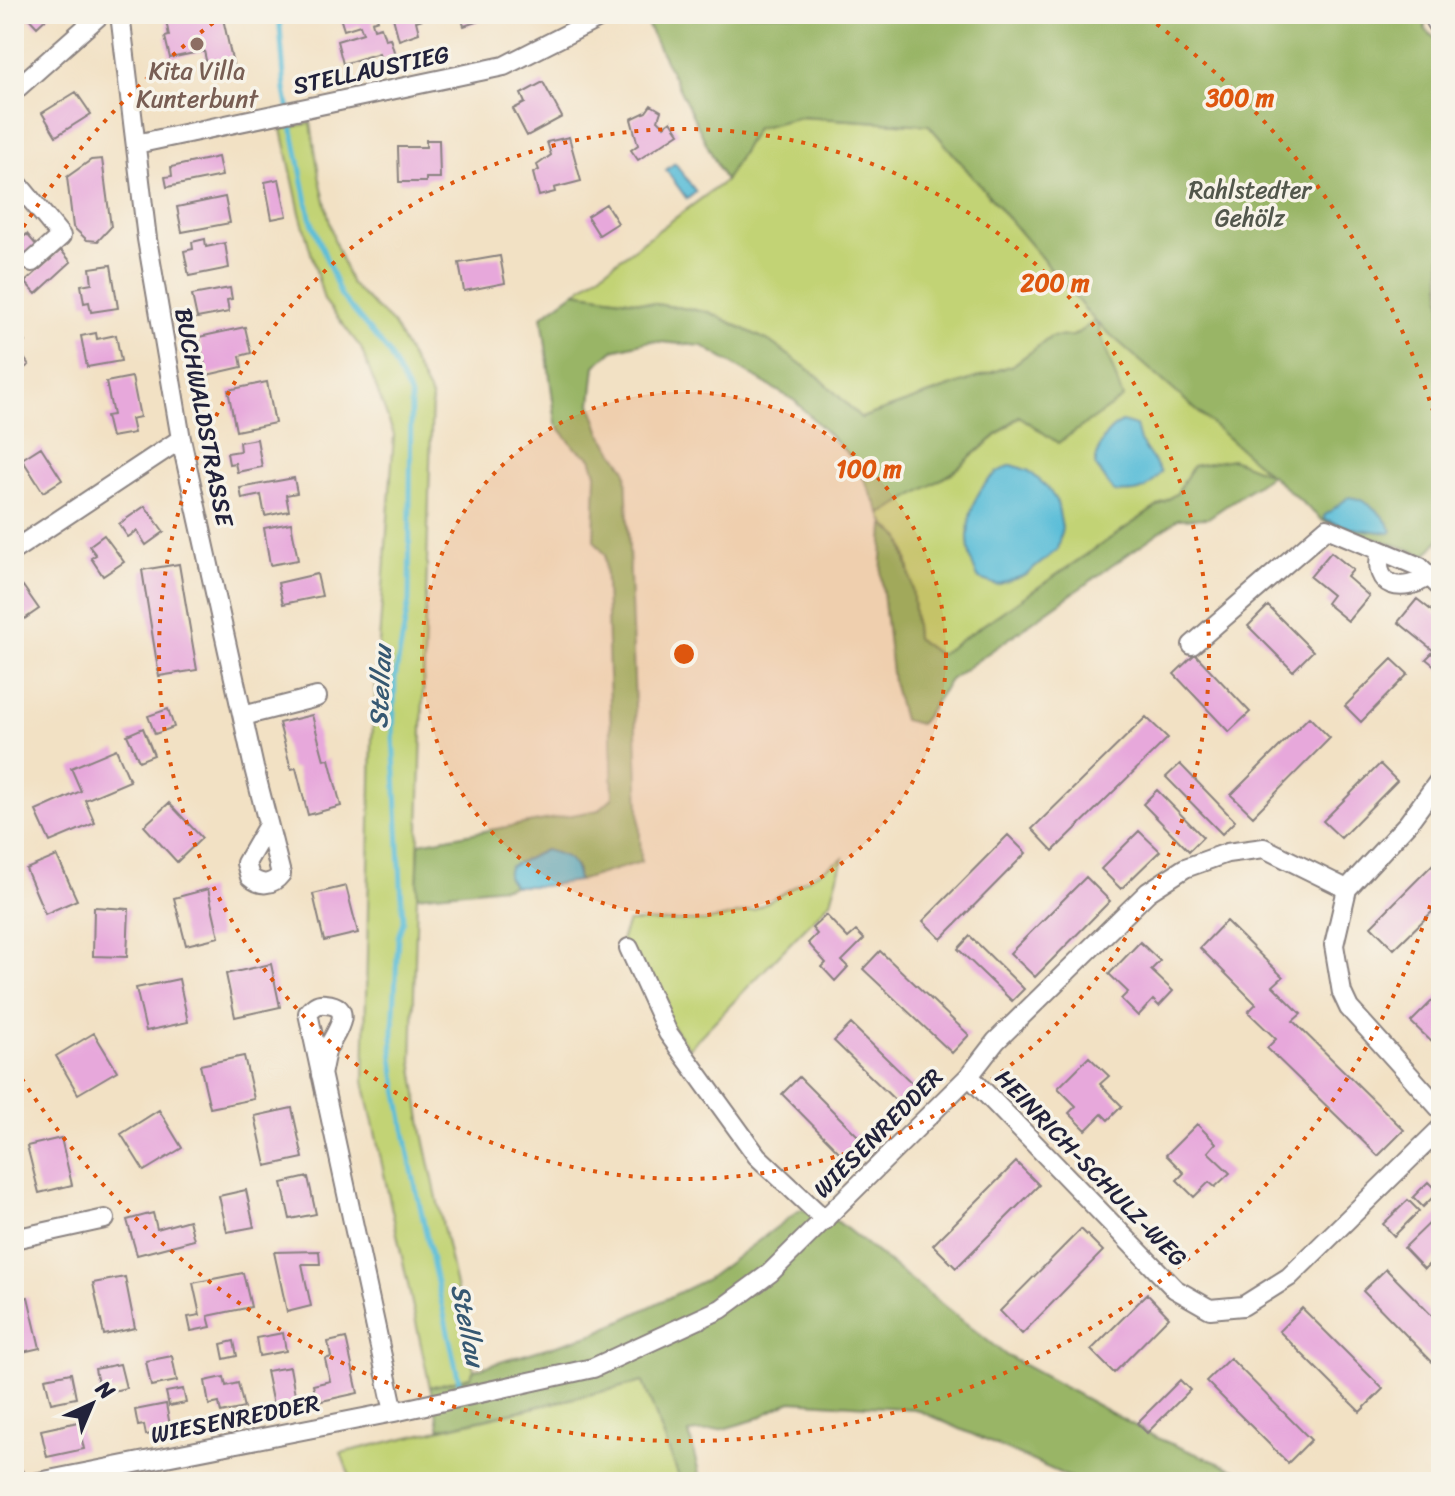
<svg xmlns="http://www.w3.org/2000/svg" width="1455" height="1496" font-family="Sriracha,sans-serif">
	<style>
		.green { fill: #c2d375; stroke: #727a58; stroke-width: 2 }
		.forest { fill: #99b566; stroke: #5e6c50; stroke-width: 2 }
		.water { fill: #5abdd8; stroke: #3e708a; stroke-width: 2 }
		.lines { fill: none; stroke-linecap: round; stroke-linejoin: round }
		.stream { stroke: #5abdd8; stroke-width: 5 }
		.building { fill: #e7a8db }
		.minor-casing { stroke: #8a8280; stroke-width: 22 }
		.minor { stroke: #fff; stroke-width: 18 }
		.ring { fill: none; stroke: #de560e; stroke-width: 4; stroke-dasharray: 4 8 }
		.education-dot { fill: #8d6e63; stroke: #f7f3e8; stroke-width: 3 }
		.labels { text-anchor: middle; stroke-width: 7; stroke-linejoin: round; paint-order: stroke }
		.street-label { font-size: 24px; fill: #22223b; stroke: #f7f3e8 }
		.education-label { font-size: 24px; fill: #785e54; stroke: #f7f3e8 }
		.park-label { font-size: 24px; fill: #52574c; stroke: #f7f3e8 }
		.water-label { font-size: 26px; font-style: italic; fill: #365872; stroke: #f7f3e8 }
		.centre { fill: #de560e; stroke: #f7f3e8; stroke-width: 4 }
		.ring-label { font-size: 24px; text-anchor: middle; font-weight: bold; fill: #de560e; stroke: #f7f3e8; stroke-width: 7; stroke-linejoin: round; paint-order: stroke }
	</style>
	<rect width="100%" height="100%" fill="#f7f3e8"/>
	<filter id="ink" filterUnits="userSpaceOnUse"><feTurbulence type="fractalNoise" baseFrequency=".0125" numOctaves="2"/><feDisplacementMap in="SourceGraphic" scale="16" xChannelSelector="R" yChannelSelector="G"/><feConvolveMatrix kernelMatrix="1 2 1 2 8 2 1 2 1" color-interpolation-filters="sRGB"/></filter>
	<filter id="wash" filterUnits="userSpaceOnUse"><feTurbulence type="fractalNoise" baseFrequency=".006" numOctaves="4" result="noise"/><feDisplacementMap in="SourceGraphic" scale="32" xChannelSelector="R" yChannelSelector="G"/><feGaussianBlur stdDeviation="1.8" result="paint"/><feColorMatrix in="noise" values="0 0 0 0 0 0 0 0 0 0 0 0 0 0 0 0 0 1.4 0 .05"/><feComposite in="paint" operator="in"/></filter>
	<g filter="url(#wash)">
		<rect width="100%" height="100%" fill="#f2e1c4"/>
		<path class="green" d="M800,117L929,125L1095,321L1271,475L1193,466L1177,493L939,655L916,638C914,618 911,552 900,538C892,527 886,530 881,514L952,473L1020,416L1095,322L1073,336L1051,337L1013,365L861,418L819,377L769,341L709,312L575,292L725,181L756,128Z
			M311,123L319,175L334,240L351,284L393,324L432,398L412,1061L423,1133L474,1370L470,1377L430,1387L364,1081L372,739L394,435L361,348L324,300L300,213L282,129Z
			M843,858L831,901L689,1048L635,978L620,943L628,922L707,921L754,910Z
			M643,1382L681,1482H352L341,1453Z"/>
		<path class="forest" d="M642,14H1425V29L1441,44V538L1426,555L1323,521L1271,475L1208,518L1178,519L950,680L920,724L903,720L893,682L881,575L884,525L901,538L912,584L916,638L939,655L1177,493L1193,466L1232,459L1269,474L1096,322L1123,398L1058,443L1019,416L952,473L881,514L855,461L795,401L702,346L650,341L613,350L595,366L591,404L601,433L626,470L641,862L578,881L576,867L545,850L509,867L507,876L514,886L417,896L419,843L599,810L613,797L605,555L594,540L596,474L591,458L575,448L556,424L542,316L575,292L709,312L769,341L819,377L861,418L1013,365L1051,337L1073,336L1095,321L929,125L800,117L756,128L725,181Z
			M801,1209L838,1222L1007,1356L1157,1438L1265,1482H1080L915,1409L791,1401L754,1420L723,1429L689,1433L701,1482H681L643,1382L440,1429L430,1387L470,1377L474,1370L596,1333L707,1279Z"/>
		<path class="water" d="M675,163L696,192L687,199L666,170Z
			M1122,422L1136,426L1140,441L1161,472C1147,492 1138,494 1114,492L1095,465C1099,445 1103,432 1122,422Z
			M1012,465L1029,471L1047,487L1057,502L1062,528L1057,550L1026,575L997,585L979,579C957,541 968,480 1012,465Z
			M1349,497C1368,499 1385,516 1392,531L1390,533L1351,528L1324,519V516Z
			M545,850C567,856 575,858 578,881L542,886H514L507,876L509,867Z"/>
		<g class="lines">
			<path class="stream" d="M279,14L285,90L310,217L341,296L388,352L411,397L409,601L395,679L393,735L403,921L398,937L392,1049L395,1075L410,1161L460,1386"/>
		</g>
		<g id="blocks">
			<path class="building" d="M25,14H51L37,27Z
				M176,14H183V17L222,14L233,64L208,69L204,51L170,58L165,37L169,36L166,20L170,19L169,15Z
				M339,14H376L378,20L372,22L374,29L381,27L385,39L390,38L395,55L381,60L379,53L343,64L337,41L363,33L360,25L344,30Z
				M392,14H437V15L416,21L419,33L399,40Z
				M460,14H487L488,18L464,26Z
				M543,82L562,117L527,136L513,109L525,103L521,94Z
				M76,92L91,114L56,136L42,113Z
				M651,105L661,111L658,120L664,126L671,121L679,133L638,160L631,150L638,145L631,119L646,112Z
				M569,137L581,181L554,188L555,192L539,196L533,173L539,170L537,165L551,155L547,142Z
				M426,140H439L440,178H426V182H399L398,147H426Z
				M218,157L222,176L167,187L165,177L172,176L171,167Z
				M102,159L111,227L98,241L87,240L73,227L67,177L91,160Z
				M279,179L287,216L272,219L265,182Z
				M225,197L230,223L182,232L177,207Z
				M606,204L618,223L599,235L587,216Z
				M27,234L37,246L14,268V246Z
				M205,239L206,247L225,243L229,268L189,276L184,251L193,249L192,242Z
				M61,250L71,262L36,294L25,282Z
				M500,256L505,283L464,291L459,263Z
				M111,265L118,308L91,312L89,302L84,303L81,285L92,283L90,268Z
				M230,288L232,299L227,300L229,312L197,318L192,295Z
				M245,327L251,353L240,356L242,367L207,375L199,337Z
				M17,331L25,342L17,348L29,365L17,373L14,368V333Z
				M96,333L97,339L116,335L121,361L87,367L81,336Z
				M132,377L140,417L131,419L134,433L111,437L106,416L113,415L106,382Z
				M267,382L275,423L236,431L228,390Z
				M257,439L262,467L237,472L235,463L229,464L227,453L240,451L239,442Z
				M41,447L62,480L43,492L22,459Z
				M294,478L297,493L286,495L289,511L265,516L261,495L242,499L240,488Z
				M145,506L164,532L146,545L137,531L128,537L119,524Z
				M291,523L298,560L270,565L264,528Z
				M104,535L124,562L103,576L91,558L96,555L89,546Z
				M1331,552L1353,570L1347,577L1369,596L1348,621L1326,603L1332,595L1310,577Z
				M179,564L197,670L159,676L142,570Z
				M317,574L322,596L283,604L278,583Z
				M23,586L39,609L20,622L14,612V592Z
				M1417,599L1441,618V671L1426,659L1434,651L1398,622Z
				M1268,606L1313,651L1293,671L1248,626Z
				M1195,654L1250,712L1229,732L1174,674Z
				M1392,659L1408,674L1361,722L1345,706Z
				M168,709L174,727L155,734L148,716Z
				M312,715L324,760L329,759L341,806L308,815L296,768L291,769L279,723Z
				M1146,717L1168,738L1053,851L1032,829Z
				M1309,717L1330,738L1253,816L1231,795Z
				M143,728L154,755L139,761L127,735Z
				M116,749L130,781L85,800L95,823L50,842L36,811L81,791L71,768Z
				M1180,764L1235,821L1222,834L1166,777Z
				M1380,764L1397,781L1341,838L1323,821Z
				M1157,790L1203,837L1189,851L1143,804Z
				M169,803L202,838L177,862L144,826Z
				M1139,831L1160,851L1121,889L1101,869Z
				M1008,835L1026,853L941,939L923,921Z
				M57,856L77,900L45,914L26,869Z
				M1441,856V903L1394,949L1371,926Z
				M1086,877L1110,901L1035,977L1010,953Z
				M346,886L358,933L324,941L313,894Z
				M208,889L219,937L186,945L174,898Z
				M94,907L129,909L127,957L93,956Z
				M826,915L848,938L856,931L864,939L842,961L848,967L835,981L822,967L826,963L808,943L817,934L812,928Z
				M1226,921L1283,977L1273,986L1301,1014L1293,1021L1404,1130L1378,1156L1267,1048L1276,1039L1248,1012L1256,1004L1200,948Z
				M970,936L1024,989L1012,1001L958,949Z
				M1140,942L1160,961L1151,970L1173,991L1159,1006L1153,1000L1138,1016L1121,999L1128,992L1109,974Z
				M880,951L969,1035L952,1053L863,969Z
				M271,964L280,1007L235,1017L226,974Z
				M179,979L188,1022L146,1031L136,988Z
				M1441,992V1039L1435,1045L1411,1022Z
				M851,1024L917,1088L900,1105L834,1041Z
				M94,1033L117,1071L78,1094L56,1056Z
				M244,1056L254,1099L210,1108L200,1065Z
				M1089,1057L1109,1076L1100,1084L1122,1106L1108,1120L1102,1114L1086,1130L1069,1113L1076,1106L1058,1088Z
				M799,1077L864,1142L846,1159L782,1094Z
				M292,1108L303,1158L266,1166L255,1116Z
				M159,1110L182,1148L144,1171L121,1134Z
				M1197,1124L1216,1143L1208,1152L1230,1173L1215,1187L1209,1182L1194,1197L1177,1180L1184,1173L1166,1155Z
				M61,1138L72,1185L39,1193L27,1146Z
				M1016,1162L1039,1185L956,1268L933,1245Z
				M308,1177L316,1214L290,1219L282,1183Z
				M1428,1182L1438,1192L1423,1207L1413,1197Z
				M246,1190L254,1227L227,1232L219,1196Z
				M1408,1200L1419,1211L1394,1236L1383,1224Z
				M1441,1212V1253L1424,1269L1404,1248Z
				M153,1213L157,1229L189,1220L194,1240L137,1255L127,1220Z
				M1081,1229L1103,1251L1022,1334L1000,1311Z
				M319,1251L320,1264H302L311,1306L287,1312L274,1252Z
				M1386,1269L1441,1325V1371L1363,1291Z
				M243,1273L251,1307L208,1316L211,1327L191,1331L188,1317L200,1315L193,1283Z
				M125,1277L135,1328L104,1335L93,1283Z
				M1147,1294L1169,1317L1114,1373L1091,1350Z
				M28,1297L40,1348L14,1354V1300Z
				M1302,1308L1383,1389L1360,1412L1279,1331Z
				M283,1333L286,1351L259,1356L256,1338Z
				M346,1338L358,1393L317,1402L313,1385L330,1381L325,1359L331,1357L328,1342Z
				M234,1341L237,1356L224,1359L221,1344Z
				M172,1356L177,1381L151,1386L146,1361Z
				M1230,1358L1311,1440L1288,1463L1206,1381Z
				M120,1364L126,1388L100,1394L95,1369Z
				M290,1367L297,1406L274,1410L266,1371Z
				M71,1373L76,1398L51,1403L45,1378Z
				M224,1377L226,1386L238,1383L244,1408L221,1413L219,1403L209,1405L205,1381Z
				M1180,1380L1190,1390L1147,1433L1137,1423Z
				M183,1389L186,1403L169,1406L166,1392Z
				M166,1404L171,1431L146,1435L144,1425L138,1426L135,1410Z
				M78,1422L84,1449L47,1457L41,1430Z"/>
		</g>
	</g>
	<g filter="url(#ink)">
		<use href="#blocks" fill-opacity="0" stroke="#8a8280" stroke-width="2"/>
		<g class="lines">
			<g class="minor-casing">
				<path id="minor" d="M120,14L147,239L181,439L254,768L281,874C272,886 260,886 250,877L246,863L268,825
					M1435,14V21L1441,31
					M14,91L101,14
					M136,144L504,66L607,14
					M14,179L61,236L32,262
					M14,550L181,439
					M1381,551C1371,588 1403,594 1429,576
					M1192,645L1327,528L1420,567L1441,588
					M243,716L317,697
					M1441,778L1408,823L1347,889L1334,945L1342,993L1349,1008L1441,1110
					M629,948L668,1033L757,1156L825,1220
					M321,1075C323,1067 324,1057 327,1049C333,1037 358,1006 325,1004C317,1003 313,1007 308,1013L394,1412
					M969,1076L1175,1289L1210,1309L1243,1306L1289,1277L1441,1128
					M14,1239L105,1219
					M14,1476L17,1482
					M39,1482L394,1412L593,1368L721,1309L770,1273L969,1076L996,1041L1148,892L1185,868L1227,853L1264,848L1347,889"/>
			</g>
			<use href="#minor" class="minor"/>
		</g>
	</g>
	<circle cx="684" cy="654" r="262" fill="#de560e" fill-opacity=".12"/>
	<g class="ring">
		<circle cx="684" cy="654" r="262"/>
		<circle cx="684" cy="654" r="525"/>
		<path d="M1441 871A787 787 0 0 1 17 1071M17 237A787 787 0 0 1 221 17M1147 17A787 787 0 0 1 1441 437"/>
	</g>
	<circle class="education-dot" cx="197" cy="44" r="8"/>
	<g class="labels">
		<g class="street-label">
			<text transform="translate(371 70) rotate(-12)" y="8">STELLAUSTIEG</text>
			<text transform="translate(204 417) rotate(79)" y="8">BUCHWALDSTRASSE</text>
			<text transform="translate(878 1133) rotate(-45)" y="8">WIESENREDDER</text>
			<text transform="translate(1091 1168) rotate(46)" y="8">HEINRICH-SCHULZ-WEG</text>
			<text transform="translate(235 1419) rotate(-11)" y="8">WIESENREDDER</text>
		</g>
		<g class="education-label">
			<text x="197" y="79">Kita Villa<tspan x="197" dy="28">Kunterbunt</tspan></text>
		</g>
		<g class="park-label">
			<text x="1250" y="198">Rahlstedter<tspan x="1250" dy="28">Gehölz</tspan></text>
		</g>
		<g class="water-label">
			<text transform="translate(380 687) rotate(-87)" y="9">Stellau</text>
			<text transform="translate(468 1325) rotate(79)" y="9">Stellau</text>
		</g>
	</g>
	<circle cx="684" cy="654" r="12" class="centre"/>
	<g class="ring-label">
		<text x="1240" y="106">300 m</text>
		<text x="1055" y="291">200 m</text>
		<text x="869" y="477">100 m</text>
	</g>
	<rect width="1455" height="1496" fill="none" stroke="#f7f3e8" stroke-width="48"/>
	<g transform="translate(92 1404) rotate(44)" stroke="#f7f3e8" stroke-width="6" paint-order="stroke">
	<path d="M0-6L14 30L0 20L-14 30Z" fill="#22223b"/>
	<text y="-12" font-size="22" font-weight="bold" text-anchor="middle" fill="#22223b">N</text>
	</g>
</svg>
